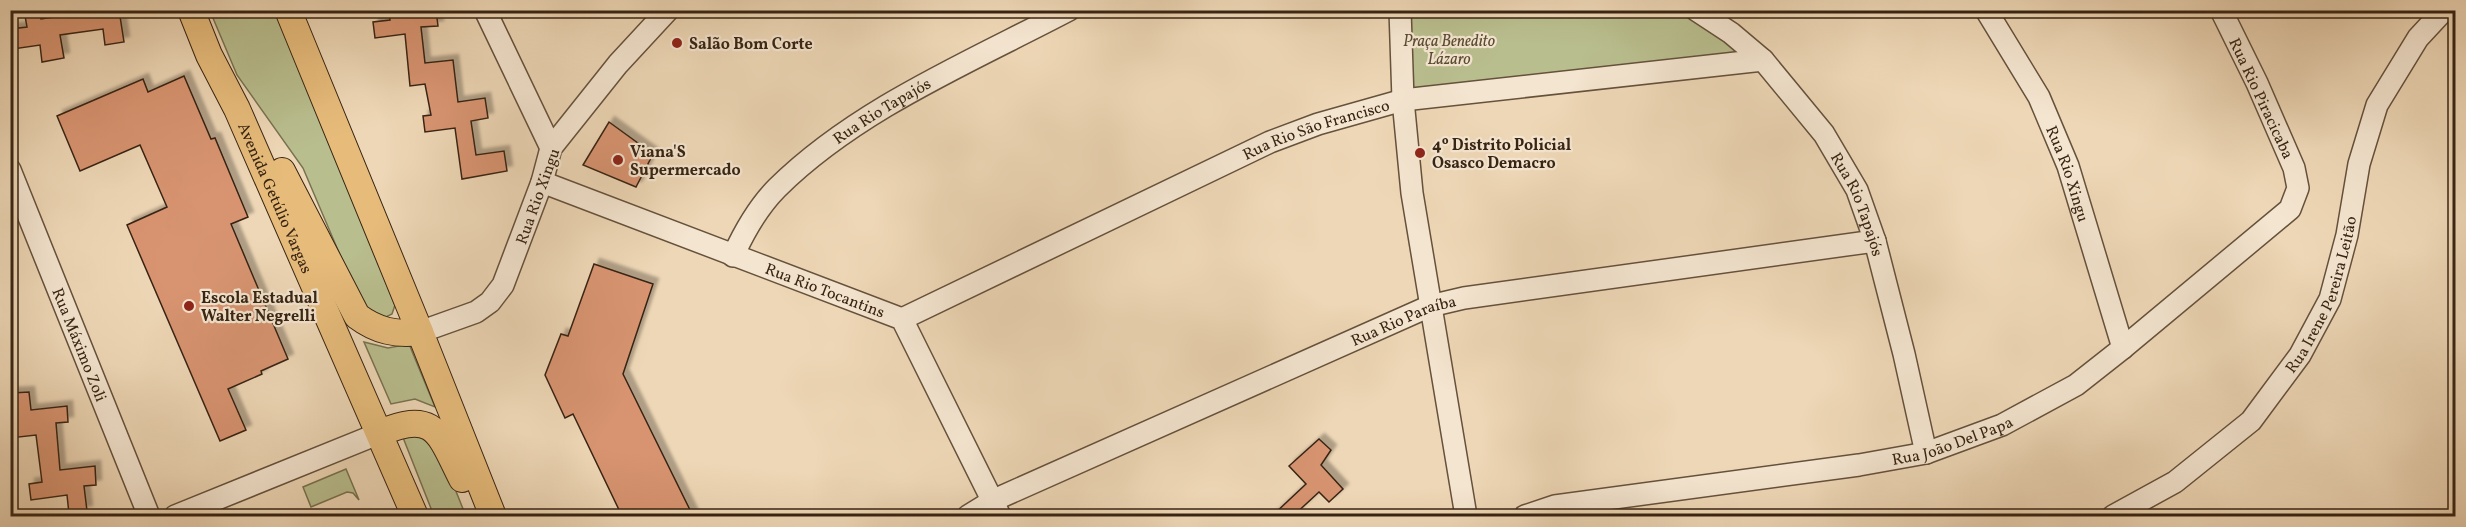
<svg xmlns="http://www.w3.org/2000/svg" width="2466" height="527" font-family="Vollkorn,serif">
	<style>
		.green { fill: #b9be8e; stroke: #787150; stroke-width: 1.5 }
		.building { fill: #d89471; stroke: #372413; stroke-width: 1.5; filter: url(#shadow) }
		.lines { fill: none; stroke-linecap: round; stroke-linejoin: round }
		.minor-casing { stroke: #65513c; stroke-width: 24 }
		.major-casing { stroke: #372413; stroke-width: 28 }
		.minor { stroke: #f4e5d0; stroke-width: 21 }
		.major { stroke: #e7bc7b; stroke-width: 26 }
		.poi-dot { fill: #8f2418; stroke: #f4e5d0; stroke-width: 2 }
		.labels { text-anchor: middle; stroke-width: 4.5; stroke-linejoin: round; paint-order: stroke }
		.park-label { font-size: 16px; font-style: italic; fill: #584a32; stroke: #f4e5d0 }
		.poi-label { font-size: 16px; font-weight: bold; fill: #372413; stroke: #f4e5d0; text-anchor: start }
		.street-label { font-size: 16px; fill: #372413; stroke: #f4e5d0 }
	</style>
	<defs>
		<filter id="shadow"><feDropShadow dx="5.5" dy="-5.5" stdDeviation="1.5" flood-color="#0004"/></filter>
	</defs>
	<rect width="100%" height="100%" fill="#eed7b6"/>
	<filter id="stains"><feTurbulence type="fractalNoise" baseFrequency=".00333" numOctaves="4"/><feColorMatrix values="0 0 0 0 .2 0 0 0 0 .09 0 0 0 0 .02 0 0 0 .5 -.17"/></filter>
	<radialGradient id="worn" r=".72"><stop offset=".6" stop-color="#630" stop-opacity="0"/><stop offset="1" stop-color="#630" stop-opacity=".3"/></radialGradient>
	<path class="green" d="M210,11H279L395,305L392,314L382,319L363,309L303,168L237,75Z
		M1410,11H1680L1722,36L1751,56L1411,92Z
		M364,342L388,348L409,344L435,407L415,399L391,404Z
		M402,435C408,435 416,434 421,436C442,447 457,496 466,516H434Z
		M346,469L359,500L353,493L347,492L311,507L303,487Z"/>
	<path class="building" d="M24,10H39L41,19L90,12L89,10H119L124,42L105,45L103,29L60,35L64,58L42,62L40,45L13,49L10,29L27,27Z
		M389,10H436L438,26L421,27L425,63L453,60L458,102L485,98L488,118L471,121L476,155L504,151L507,171L462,179L455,128L425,132L423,116L431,115L425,84L410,86L405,34L375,38L373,22L390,20Z
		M184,76L211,139L215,138L248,217L231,224L288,359L261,371L262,374L228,389L246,430L220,441L127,225L167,207L140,145L80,171L57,116L143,79L148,92Z
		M609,122L653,154L636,187L583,165Z
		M594,264L653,284L623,374L693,516H622L573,414L565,418L545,375L561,334L568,336Z
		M29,392L31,410L67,406L68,422L56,423L60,470L95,466L96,485L84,486L87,511L69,514L67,495L31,500L29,484L42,482L36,435L10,438V419L14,418L11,393Z
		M1319,439L1331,450L1321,465L1343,489L1329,502L1319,492L1293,516H1272L1306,484L1289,466Z"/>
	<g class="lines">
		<g class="minor-casing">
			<g id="minor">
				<path d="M485,10L551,148"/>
				<path d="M1400,10L1403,100L1412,193L1466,516"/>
				<path id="s1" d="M1696,10L1731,33L1763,60L1824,134L1857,190L1875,241L1904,354L1926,453"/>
				<path id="s2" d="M1986,10L2039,97L2068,166L2123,348"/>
				<path id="s3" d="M10,170L149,516"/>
				<path id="s4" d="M542,182L902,319L1000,516"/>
				<path id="s5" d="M733,256C744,232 758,207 777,188C857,109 970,62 1069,10"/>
				<path id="s6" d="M902,319L1270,142L1318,124L1403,100L1763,60"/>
				<path d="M420,332L476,312L490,302L503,285L542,182L551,148L618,64L668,10"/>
				<path d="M175,516L380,433"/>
				<path id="s7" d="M968,516L994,500L1430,306L1464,298L1875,241"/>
				<path id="s8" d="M1525,516L1555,506L1859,465L1926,453L2002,425L2076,385L2123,348L2290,209L2298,188L2294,168L2257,83L2221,10"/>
				<path id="s9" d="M2113,516L2175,482L2251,421L2300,355L2330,299L2347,235L2359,164L2377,105L2418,38L2444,10"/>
			</g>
		</g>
		<g class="major-casing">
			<g id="major">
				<path id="s10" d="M191,10L209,55L237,109L415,516"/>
				<path d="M288,10L420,332L493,516"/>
				<path d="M282,171L357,316C377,331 396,335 420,332"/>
				<path d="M380,433C436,409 439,434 462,479"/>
			</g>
		</g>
		<use href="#minor" class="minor"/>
		<use href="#major" class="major"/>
	</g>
	<g class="poi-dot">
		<circle cx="677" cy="43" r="6"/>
		<circle cx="1420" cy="153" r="6"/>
		<circle cx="618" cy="160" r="6"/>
		<circle cx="189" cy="306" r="6"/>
	</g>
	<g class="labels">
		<g class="park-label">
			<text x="1449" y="46">Praça Benedito<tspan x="1449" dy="18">Lázaro</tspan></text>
		</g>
		<g class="poi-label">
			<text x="689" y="49">Salão Bom Corte</text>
			<text x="1432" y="150">4º Distrito Policial<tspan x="1432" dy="18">Osasco Demacro</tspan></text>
			<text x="630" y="157">Viana'S<tspan x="630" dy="18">Supermercado</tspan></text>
			<text x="201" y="303">Escola Estadual<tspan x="201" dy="18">Walter Negrelli</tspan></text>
		</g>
		<g class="street-label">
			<text transform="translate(2262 98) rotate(65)" y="6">Rua Rio Piracicaba</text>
			<text dy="6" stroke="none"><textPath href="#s5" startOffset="212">Rua Rio Tapajós</textPath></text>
			<text dy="6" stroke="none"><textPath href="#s6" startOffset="456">Rua Rio São Francisco</textPath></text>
			<text dy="6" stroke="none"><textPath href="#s2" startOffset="184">Rua Rio Xingu</textPath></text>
			<text transform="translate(537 196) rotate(-70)" y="6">Rua Rio Xingu</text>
			<text dy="6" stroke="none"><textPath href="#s10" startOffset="206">Avenida Getúlio Vargas</textPath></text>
			<text dy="6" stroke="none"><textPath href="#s1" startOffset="258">Rua Rio Tapajós</textPath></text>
			<text dy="6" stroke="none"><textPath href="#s4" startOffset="303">Rua Rio Tocantins</textPath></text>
			<text dy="6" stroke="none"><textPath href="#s9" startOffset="315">Rua Irene Pereira Leitão</textPath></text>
			<text dy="6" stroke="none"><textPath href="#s7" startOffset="478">Rua Rio Paraíba</textPath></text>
			<text dy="6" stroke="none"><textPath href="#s3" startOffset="188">Rua Máximo Zoli</textPath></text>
			<text dy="6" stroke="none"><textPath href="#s8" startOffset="435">Rua João Del Papa</textPath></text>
		</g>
	</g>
	<rect width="2466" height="527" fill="none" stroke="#eed7b6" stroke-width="36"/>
	<rect x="12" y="12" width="2442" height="503" fill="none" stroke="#372413" stroke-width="3"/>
	<rect x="18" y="18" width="2430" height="491" fill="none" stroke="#372413" stroke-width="1.5"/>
	<rect width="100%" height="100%" filter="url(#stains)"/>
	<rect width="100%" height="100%" fill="url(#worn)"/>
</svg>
